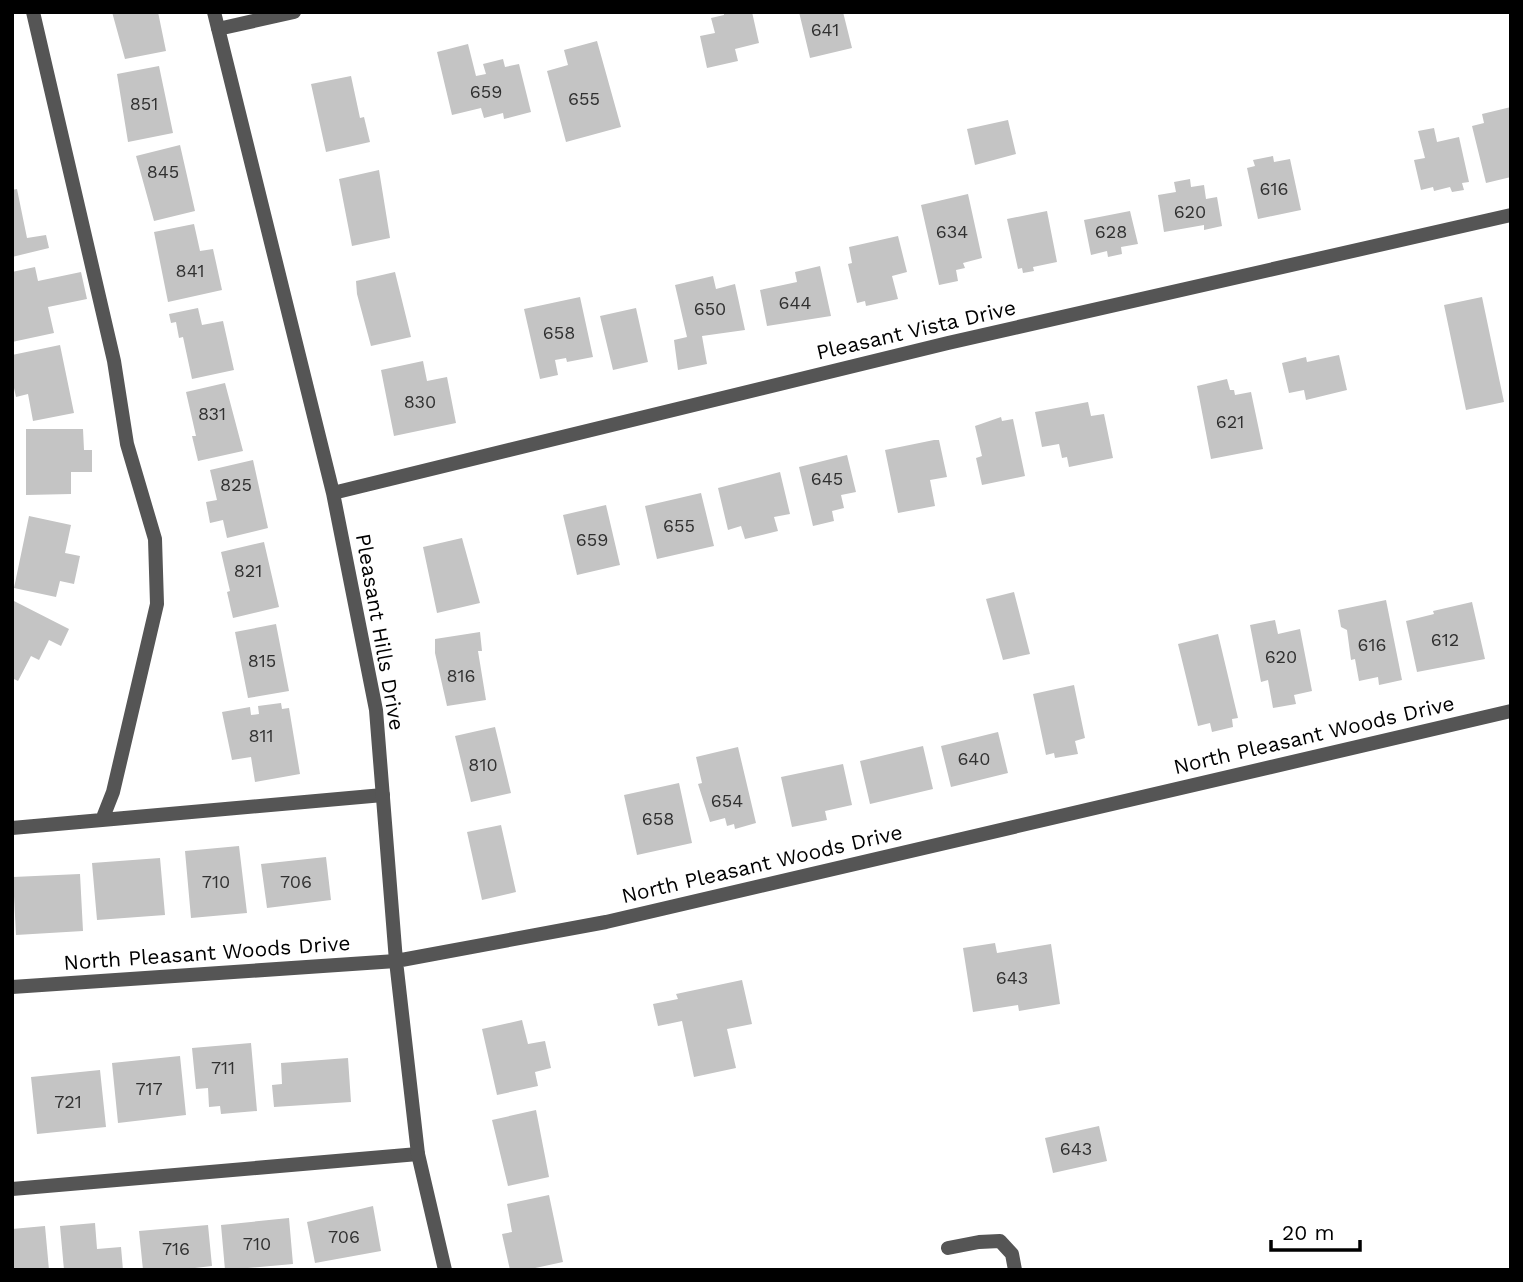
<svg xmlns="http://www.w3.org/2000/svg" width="1523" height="1282" font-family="'Work Sans',sans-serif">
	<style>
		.building { fill: #c4c4c4 }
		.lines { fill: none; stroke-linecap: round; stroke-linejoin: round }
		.lane { stroke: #555; stroke-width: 14 }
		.street { stroke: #555; stroke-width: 14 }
		.labels { text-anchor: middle; stroke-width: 6; stroke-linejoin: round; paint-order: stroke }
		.number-label { font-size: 18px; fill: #313131 }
		.street-label { font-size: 21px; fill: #000; stroke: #fff }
	</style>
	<rect width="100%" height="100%" fill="#fff"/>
	<path class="building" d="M112,12H158L166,51L125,59Z
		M724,12H752L759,43L735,49L738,61L707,68L700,36L715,33L711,18L724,15Z
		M799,12H843L852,48L810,58Z
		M597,41L621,127L566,142L547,71L568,65L564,50Z
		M468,44L476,76L486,74L483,64L503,59L505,67L519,64L531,112L504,119L503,113L484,118L481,108L452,115L437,52Z
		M159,66L173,133L128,142L117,74Z
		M351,76L360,118L364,117L370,142L326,152L311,84Z
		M1511,107V177L1486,183L1472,126L1484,123L1482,114Z
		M1008,120L1016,154L975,165L967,129Z
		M1434,128L1437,142L1459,137L1469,182L1462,183L1464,190L1452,192L1450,187L1434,191L1433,187L1421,190L1414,160L1425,158L1418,131Z
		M180,145L195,211L154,221L136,156Z
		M1273,156L1274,162L1290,159L1301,210L1258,219L1247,168L1255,166L1253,160Z
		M379,170L390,238L352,246L339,179Z
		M1190,179L1191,187L1204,185L1206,199L1217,197L1222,226L1204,230V225L1164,232L1158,195L1176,192L1174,182Z
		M17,189L27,238L46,235L49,248L12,257V190Z
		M968,194L982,258L963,263L965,268L956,270L958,281L939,285L921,205Z
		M1047,211L1057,262L1033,267L1034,271L1023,273L1022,268L1018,269L1007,219Z
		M1130,211L1138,244L1121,247L1122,254L1108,257L1107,251L1091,255L1084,220Z
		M194,224L200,251L213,249L222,290L168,302L154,232Z
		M898,236L907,272L892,276L898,299L866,306L865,301L857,303L848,264L852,263L849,247Z
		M820,266L831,316L767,326L760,290L797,282L795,272Z
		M35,267L38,281L81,272L87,299L48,307L54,333L12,342V272Z
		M395,272L411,337L371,346L357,294L356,281Z
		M713,276L716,289L735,284L745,330L702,336L707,364L678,370L674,340L687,337L675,285Z
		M580,297L593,357L567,362L566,358L555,360L558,375L540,379L524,309Z
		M1482,297L1504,402L1466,410L1444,305Z
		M198,308L202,325L223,321L234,370L192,379L183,337L179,338L176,322L171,323L169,314Z
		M636,308L648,362L613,370L600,316Z
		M60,345L74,413L33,421L28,394L16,397L12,379V355Z
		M1339,355L1347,390L1306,400L1304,390L1289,393L1282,363L1306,357L1307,362Z
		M423,361L427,381L447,377L456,423L394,436L381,370Z
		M1227,379L1230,390H1234L1235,395L1251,392L1263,449L1211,459L1197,386Z
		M225,383L243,451L198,461L192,436H196L186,392Z
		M1088,402L1091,416L1104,414L1113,458L1069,467L1067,457L1062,458L1059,444L1042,447L1035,412Z
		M1001,417L1002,421L1013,419L1025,476L982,485L976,458L982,456L975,426Z
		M26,429H83L84,450H92V472H71V494L26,495Z
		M934,440H939L947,477L930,480L935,506L898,513L885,450Z
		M847,455L856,492L841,495L844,508L832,511L834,521L813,526L799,467Z
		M253,460L268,528L227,538L223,520L210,523L206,502L217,500L210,470Z
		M780,472L790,514L774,517L778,531L745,539L741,526L728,530L718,488Z
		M701,493L714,546L657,559L645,506Z
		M606,505L620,565L577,575L563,515Z
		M29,516L71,525L65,553L80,556L74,584L60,581L56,597L14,588Z
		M462,538L480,603L437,613L423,547Z
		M264,542L279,607L233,618L227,592L230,591L221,552Z
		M1014,592L1030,654L1003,660L986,599Z
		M12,600L69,629L61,646L49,640L39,660L31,656L18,681L12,678Z
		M1386,600L1402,680L1379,685L1378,677L1359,681L1355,659L1351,660L1347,630L1341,627L1338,610Z
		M1472,602L1485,659L1417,672L1406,621L1434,614L1433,611Z
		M1275,620L1278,634L1300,629L1312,691L1294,695L1296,704L1273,708L1268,680L1261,682L1250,625Z
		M276,624L289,691L248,698L235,632Z
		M480,632L482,651H478L486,700L447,706L435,653V639Z
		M1218,634L1238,718L1232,719L1233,727L1212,732L1210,723L1198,726L1178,644Z
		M1074,685L1085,738L1075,741L1078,754L1055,758L1054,753L1046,755L1033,694Z
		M281,703L282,709L289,708L300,774L255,782L251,757L232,760L222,712L250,707L251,715L259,714L258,706Z
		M495,727L511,793L471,802L455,736Z
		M998,732L1008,773L951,787L941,746Z
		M923,746L933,789L870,804L860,761Z
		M738,747L756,823L735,829L734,824L727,826L725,818L710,822L698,784L702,783L696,757Z
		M843,764L852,805L825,811L827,820L792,827L781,777Z
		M679,783L692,843L637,855L624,795Z
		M501,825L516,892L482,900L467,832Z
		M239,846L247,913L191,918L185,851Z
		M326,857L331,900L267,908L261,864Z
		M160,858L165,915L97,920L92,863Z
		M80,874L83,931L16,935L13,877Z
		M995,943L997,953L1051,944L1060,1004L1019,1011L1018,1005L973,1012L963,948Z
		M742,980L752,1024L727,1029L736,1068L694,1077L682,1021L658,1026L653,1004L678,999L676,994Z
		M522,1020L528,1044L545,1041L551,1068L535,1072L538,1086L497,1095L482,1029Z
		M251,1043L257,1111L221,1114L220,1106L209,1107L208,1088L196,1089L192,1048Z
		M180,1056L186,1115L118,1123L112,1063Z
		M348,1058L351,1102L274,1107L272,1085L282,1084L281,1063Z
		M100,1070L106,1127L37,1134L31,1077Z
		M536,1110L549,1177L508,1186L492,1120Z
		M1099,1126L1107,1161L1053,1173L1045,1138Z
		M549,1195L563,1262L526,1270H510L502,1234L512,1232L507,1204Z
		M373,1206L381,1251L315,1263L307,1222Z
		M289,1218L293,1264L225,1270L221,1225Z
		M95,1223L97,1249L121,1247L123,1270H64L60,1226Z
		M208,1225L212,1266L178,1270H143L139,1231Z
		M45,1226L49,1270H12V1229Z"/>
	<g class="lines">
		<path class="lane" d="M102,820L383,795
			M12,828L102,820L113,792L157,604L155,539L127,444L114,361L33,12
			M12,1189L418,1154
			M948,1248L979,1242L1000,1241L1012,1254L1015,1270"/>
		<path class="street" d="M214,12L333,493L376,710L396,961L418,1154L445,1270
			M218,29L294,12
			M333,493L948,343L1511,215
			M12,987L396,961L606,922L1511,711"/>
	</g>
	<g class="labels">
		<g class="number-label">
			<text x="825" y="36">641</text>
			<text x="486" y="98">659</text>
			<text x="584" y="105">655</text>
			<text x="144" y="110">851</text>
			<text x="163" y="178">845</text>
			<text x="1274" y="195">616</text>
			<text x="1190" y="218">620</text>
			<text x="952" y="238">634</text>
			<text x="1111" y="238">628</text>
			<text x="190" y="277">841</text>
			<text x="795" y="309">644</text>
			<text x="710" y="315">650</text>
			<text x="559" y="339">658</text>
			<text x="420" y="408">830</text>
			<text x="212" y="420">831</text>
			<text x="1230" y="428">621</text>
			<text x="827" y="485">645</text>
			<text x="236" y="491">825</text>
			<text x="679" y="532">655</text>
			<text x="592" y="546">659</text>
			<text x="248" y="577">821</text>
			<text x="1445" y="646">612</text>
			<text x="1372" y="651">616</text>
			<text x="1281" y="663">620</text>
			<text x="262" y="667">815</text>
			<text x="461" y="682">816</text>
			<text x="261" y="742">811</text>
			<text x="974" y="765">640</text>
			<text x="483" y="771">810</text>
			<text x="727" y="807">654</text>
			<text x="658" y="825">658</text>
			<text x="216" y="888">710</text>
			<text x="296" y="888">706</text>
			<text x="1012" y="984">643</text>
			<text x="223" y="1074">711</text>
			<text x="149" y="1095">717</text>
			<text x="68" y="1108">721</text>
			<text x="1076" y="1155">643</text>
			<text x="344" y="1243">706</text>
			<text x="257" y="1250">710</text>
			<text x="176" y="1255">716</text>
		</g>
		<g class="street-label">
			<text transform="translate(916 330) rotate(-13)" y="7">Pleasant Vista Drive</text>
			<text transform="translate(380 632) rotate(80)" y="7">Pleasant Hills Drive</text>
			<text transform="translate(1314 735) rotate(-13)" y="7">North Pleasant Woods Drive</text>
			<text transform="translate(762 864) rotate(-13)" y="7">North Pleasant Woods Drive</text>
			<text transform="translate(207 953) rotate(-4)" y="7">North Pleasant Woods Drive</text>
		</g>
	</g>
	<rect width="1523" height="1282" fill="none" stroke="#000000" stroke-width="28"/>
	<path d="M1271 1240v10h89v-10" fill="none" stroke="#000000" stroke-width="3.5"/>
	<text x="1282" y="1240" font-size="21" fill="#000000" stroke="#ffffff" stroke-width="5" paint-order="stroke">20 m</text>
</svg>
